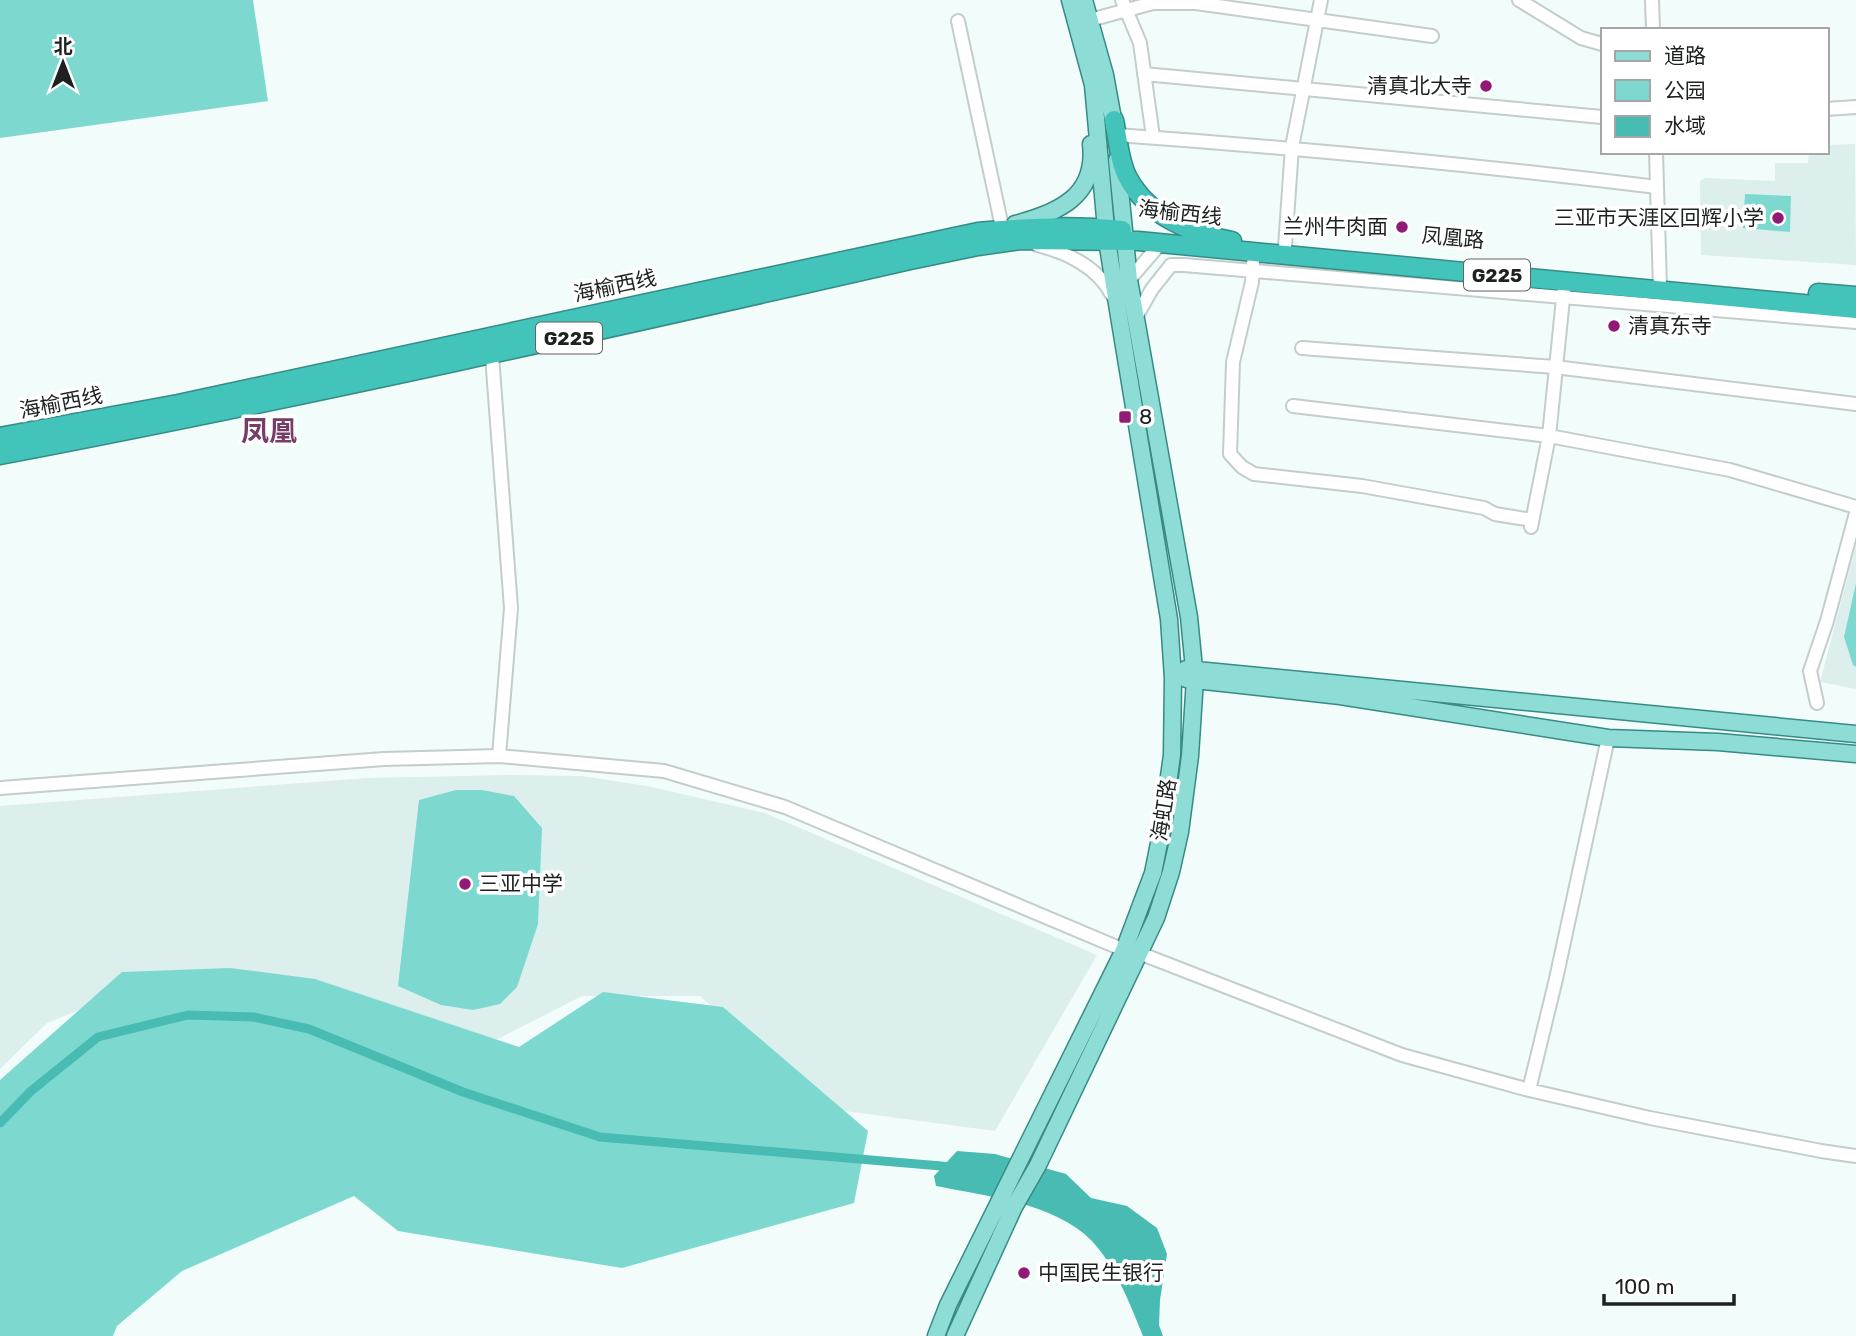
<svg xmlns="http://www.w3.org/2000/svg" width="1856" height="1336" font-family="Rubik,'Noto Sans SC',sans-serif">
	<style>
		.built { fill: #dcefed }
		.green { fill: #7dd9d0 }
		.water { fill: #48bbb3 }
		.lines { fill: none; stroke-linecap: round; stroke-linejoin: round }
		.canal { stroke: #48bbb3; stroke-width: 9 }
		.minor-casing { stroke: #c3cdcc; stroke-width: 16 }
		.major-casing { stroke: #368b84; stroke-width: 19 }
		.highway-casing { stroke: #368b84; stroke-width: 21 }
		.minor { stroke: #fff; stroke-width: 12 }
		.major { stroke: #8edcd6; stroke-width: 16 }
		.highway { stroke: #43c4ba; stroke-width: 18 }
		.poi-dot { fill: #911a79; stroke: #fff; stroke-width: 2.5 }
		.labels { text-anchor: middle; stroke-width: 7; stroke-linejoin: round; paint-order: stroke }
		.shield { fill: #fff; stroke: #616463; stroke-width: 2 }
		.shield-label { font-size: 19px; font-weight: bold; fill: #1d2120 }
		.poi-label { font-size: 21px; fill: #1d2120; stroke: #fff; text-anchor: start }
		.street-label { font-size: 21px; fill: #1d2120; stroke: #fff }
		.district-label { font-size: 28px; font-weight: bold; fill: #773c68; stroke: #fff }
	</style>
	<rect width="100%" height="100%" fill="#f2fcfb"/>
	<path class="built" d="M1855,144L1856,265L1701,255L1700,181L1705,178L1775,181V163H1808L1809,152H1826V145Z
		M1856,545V689L1820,682Z
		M510,775L582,776L647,786L765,813L1097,955L995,1131L830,1109L700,996H582L480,1048L125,992L47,1023L0,1069V806L367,778Z"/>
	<path class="green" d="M0,0H253L268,101L0,138Z
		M1745,194L1791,196L1790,232L1743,228Z
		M1856,583V667L1853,665L1844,637Z
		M456,790H482L514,796L542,828L538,924L517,987L500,1004L473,1010L441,1005L398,986L419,800Z
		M230,968L315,979L519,1047L603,992L723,1007L868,1131L854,1203L622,1268L398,1231L354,1196L182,1271L117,1326L113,1336H0V1080L122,972Z"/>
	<path class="water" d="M957,1151L995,1154L1066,1174L1091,1198L1127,1206L1157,1228L1167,1254L1160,1300L1159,1325L1163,1336H1143C1130,1304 1116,1267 1092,1241C1055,1203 986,1196 936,1186L934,1176Z"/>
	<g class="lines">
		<path class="canal" d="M0,1123L31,1091L98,1037L188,1015L253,1017L309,1029L463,1092L600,1137L953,1167"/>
		<g class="minor-casing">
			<path id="minor" d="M1122,0L1140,43L1153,137
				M1519,0L1581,38L1602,44
				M1652,0L1653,30
				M1090,20L1153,3H1196L1432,36
				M958,21L1002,227
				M1144,74L1602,117
				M1826,109L1856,107
				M1117,135C1298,148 1477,165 1657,187
				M1656,152L1660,289
				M1037,245C1066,252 1098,267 1112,295
				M1285,247L1292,147L1321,0
				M1253,263L1252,282L1233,362L1230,454L1242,467L1254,474L1362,486L1484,508L1495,514L1532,520
				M1129,280L1160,244
				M1136,317L1152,289L1171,265H1184L1856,322
				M1302,348L1555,367L1856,404
				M492,356L511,608L499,756
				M1293,406L1549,436L1730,470L1856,507
				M1531,527L1549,436L1564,289
				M1817,703L1810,671L1827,621L1856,513
				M0,788L384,759L499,756L664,771L785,807L1124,950L1139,953L1402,1055L1529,1090L1650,1118L1821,1151L1856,1156
				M1529,1090L1556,979L1608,738"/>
		</g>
		<g class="major-casing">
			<path id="major" d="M1084,0L1105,75L1115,130
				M1015,224C1058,213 1097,196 1091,144
				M1186,669L1856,734
				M1186,679L1340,696L1608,738L1718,742L1856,754
				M936,1336L948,1305L1124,950L1153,873L1161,833L1172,755L1173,678L1169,619L1117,304L1107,240L1093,85L1070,0
				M955,1336L1014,1207L1038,1165L1156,918L1171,872L1180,832L1190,756L1195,679L1189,617L1129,280L1117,160"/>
		</g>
		<g class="highway-casing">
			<path id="highway" d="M1114,120C1118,138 1119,162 1128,178C1148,216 1192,234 1232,241
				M1818,293L1856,296
				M0,437L178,404L978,232C1026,227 1074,225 1122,230
				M0,455C305,397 607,329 910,260L978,246L1020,240L1138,241L1856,309"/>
		</g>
		<use href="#minor" class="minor"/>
		<use href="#major" class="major"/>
		<use href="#highway" class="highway"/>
	</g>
	<g class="poi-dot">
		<circle cx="1486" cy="86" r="7"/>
		<circle cx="1778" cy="218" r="7"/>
		<circle cx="1402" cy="227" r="7"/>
		<circle cx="1614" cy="326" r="7"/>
		<rect x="1118" y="410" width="14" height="14" rx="3.5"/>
		<circle cx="465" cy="884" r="7"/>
		<circle cx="1024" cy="1273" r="7"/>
	</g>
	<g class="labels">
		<g class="shield">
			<rect x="1464" y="259.5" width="66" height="31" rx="5"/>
			<rect x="536" y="322.5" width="66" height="31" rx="5"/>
		</g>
		<g class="shield-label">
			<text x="1497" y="282">G225</text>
			<text x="569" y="345">G225</text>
		</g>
		<g class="poi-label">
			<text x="1472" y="93" text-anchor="end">清真北大寺</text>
			<text x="1764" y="225" text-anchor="end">三亚市天涯区回辉小学</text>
			<text x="1388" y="234" text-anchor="end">兰州牛肉面</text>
			<text x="1628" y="333">清真东寺</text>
			<text x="1139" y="424">8</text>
			<text x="479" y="891">三亚中学</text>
			<text x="1038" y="1280">中国民生银行</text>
		</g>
		<g class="street-label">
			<text transform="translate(1180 213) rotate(6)" y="7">海榆西线</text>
			<text transform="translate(1453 238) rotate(5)" y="7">凤凰路</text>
			<text transform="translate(615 286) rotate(-12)" y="7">海榆西线</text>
			<text transform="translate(61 403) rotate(-11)" y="7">海榆西线</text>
			<text transform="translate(1164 810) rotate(-81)" y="7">海虹路</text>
		</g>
		<g class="district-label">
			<text x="269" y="441">凤凰</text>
		</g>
	</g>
	<rect x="1601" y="28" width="228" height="126" fill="#ffffff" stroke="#a5a6a6" stroke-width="2"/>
	<rect x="1615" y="51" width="35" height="10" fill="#8edcd6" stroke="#a5a6a6" stroke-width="2"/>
	<text x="1664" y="63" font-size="21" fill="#1d2120">道路</text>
	<rect x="1615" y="80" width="35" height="21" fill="#7dd9d0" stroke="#a5a6a6" stroke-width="2"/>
	<text x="1664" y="98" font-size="21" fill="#1d2120">公园</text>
	<rect x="1615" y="116" width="35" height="21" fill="#48bbb3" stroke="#a5a6a6" stroke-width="2"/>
	<text x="1664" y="133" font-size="21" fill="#1d2120">水域</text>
	<g transform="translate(63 63)" stroke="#ffffff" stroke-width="5" paint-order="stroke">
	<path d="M0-5L12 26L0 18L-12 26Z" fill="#1d2120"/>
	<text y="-10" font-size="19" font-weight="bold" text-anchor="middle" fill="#1d2120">北</text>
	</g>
	<path d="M1604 1294v10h130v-10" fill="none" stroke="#1d2120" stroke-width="3.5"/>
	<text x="1615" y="1294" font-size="21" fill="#1d2120" stroke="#ffffff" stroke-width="5" paint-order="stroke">100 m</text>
</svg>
